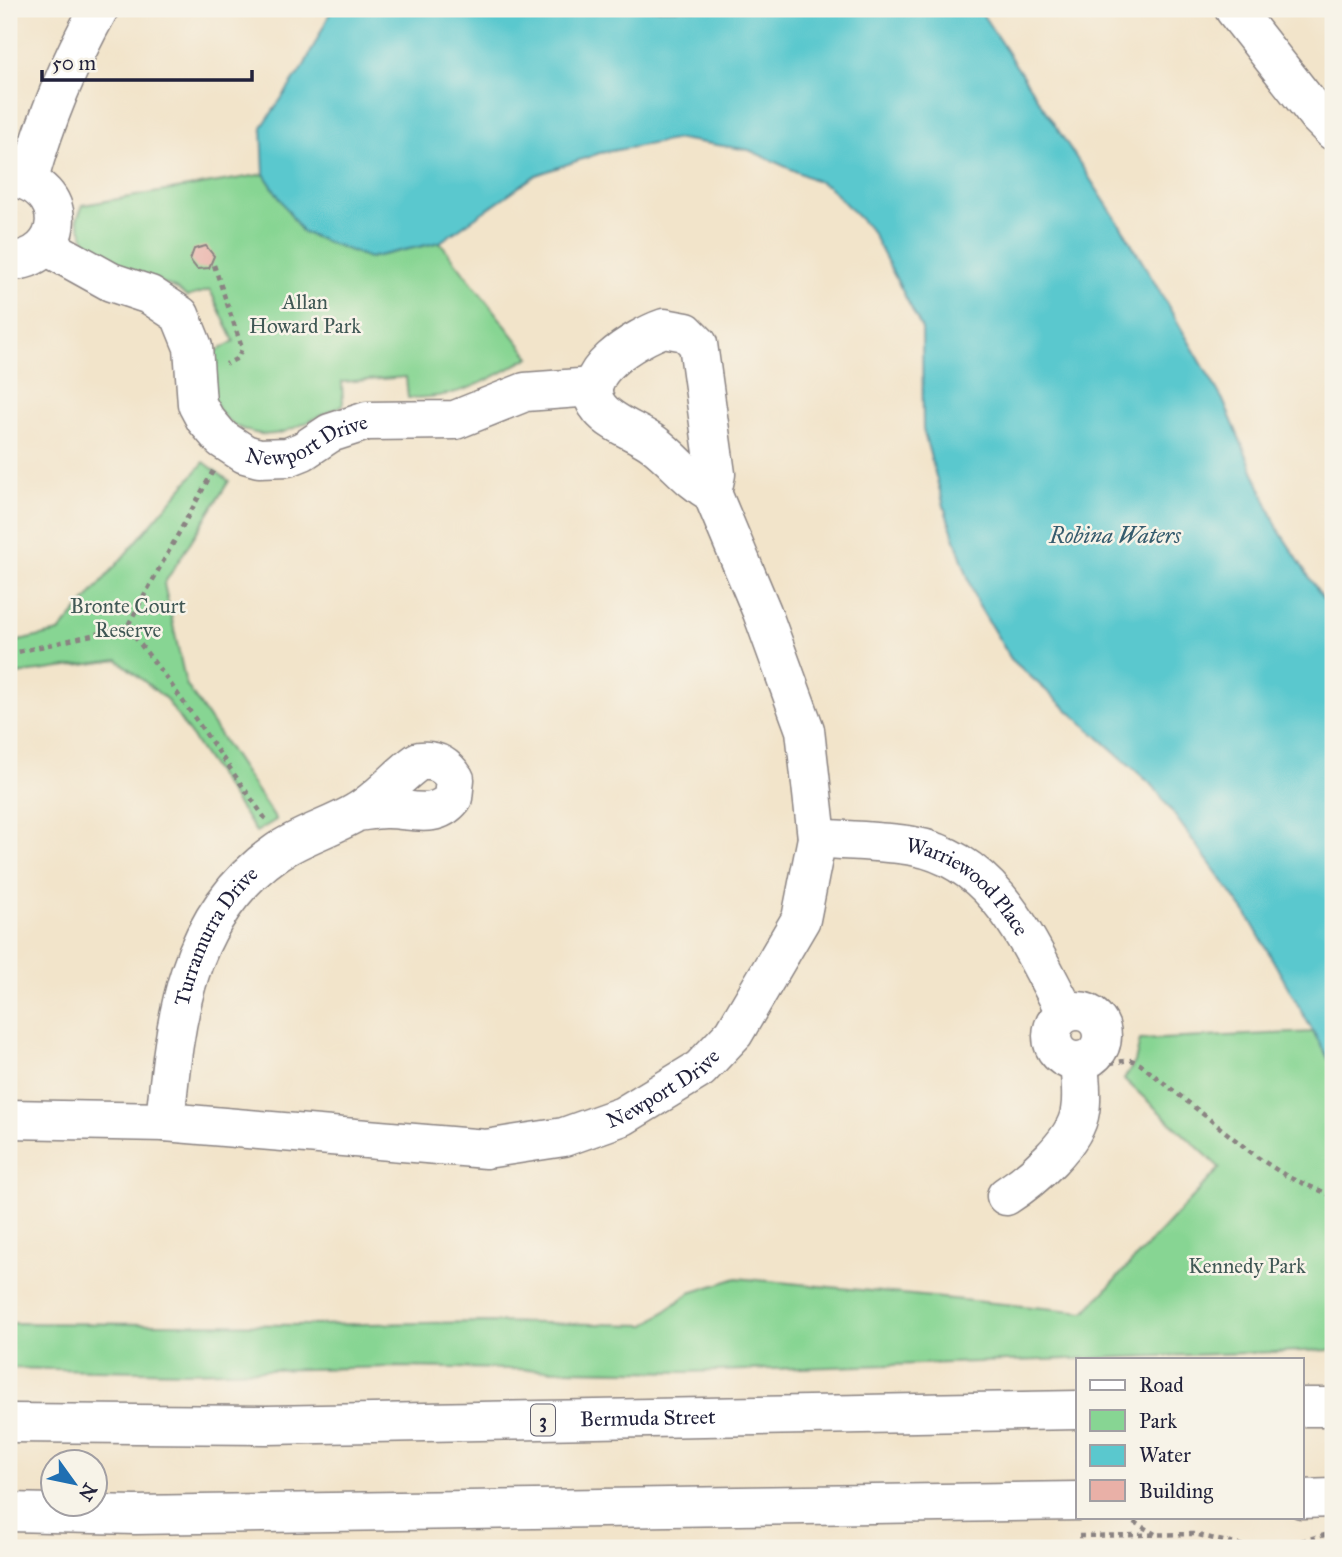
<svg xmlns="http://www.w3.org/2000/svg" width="1342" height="1557" font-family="'IM FELL Great Primer',serif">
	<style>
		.green { fill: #87d593; stroke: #547c67; stroke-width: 2 }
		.water { fill: #5ac8ce; stroke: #3e7584; stroke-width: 2 }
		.building { fill: #e9b0a7 }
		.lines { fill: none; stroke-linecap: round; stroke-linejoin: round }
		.minor-casing { stroke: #8a8382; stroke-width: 41 }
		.major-casing { stroke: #8a8382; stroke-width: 41 }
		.path { stroke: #8a8382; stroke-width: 4.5; stroke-dasharray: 5 5; stroke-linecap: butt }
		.minor { stroke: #fff; stroke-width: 38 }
		.major { stroke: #fff; stroke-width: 38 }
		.labels { text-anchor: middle; stroke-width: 5; stroke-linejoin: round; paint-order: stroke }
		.shield { fill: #f7f3e8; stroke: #62616f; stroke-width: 2 }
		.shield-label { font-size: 19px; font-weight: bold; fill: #22223b }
		.park-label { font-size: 21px; fill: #405855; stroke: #f7f3e8 }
		.street-label { font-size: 21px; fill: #22223b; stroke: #f7f3e8 }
		.water-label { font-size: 23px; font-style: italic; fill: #365c6e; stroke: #f7f3e8 }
	</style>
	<rect width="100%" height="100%" fill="#f7f3e8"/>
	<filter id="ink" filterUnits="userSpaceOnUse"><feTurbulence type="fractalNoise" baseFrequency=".0143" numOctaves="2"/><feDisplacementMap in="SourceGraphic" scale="14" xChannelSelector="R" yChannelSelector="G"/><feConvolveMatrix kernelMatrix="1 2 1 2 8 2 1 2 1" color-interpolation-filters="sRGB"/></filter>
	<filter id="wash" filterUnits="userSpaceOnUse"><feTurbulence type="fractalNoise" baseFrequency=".00686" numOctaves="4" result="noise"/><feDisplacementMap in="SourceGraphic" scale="28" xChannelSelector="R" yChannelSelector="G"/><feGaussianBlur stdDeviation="1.57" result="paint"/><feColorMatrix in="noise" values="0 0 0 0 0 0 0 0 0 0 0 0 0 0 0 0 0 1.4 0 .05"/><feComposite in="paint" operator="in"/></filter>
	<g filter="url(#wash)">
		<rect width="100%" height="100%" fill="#f2e4ca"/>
		<path class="green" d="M264,174L302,232L369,258L440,242L530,357C484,382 462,398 408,398L406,377L342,382L343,405C323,414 303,426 283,432C269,436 259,435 245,430C210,418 209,386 213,353L234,341L210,290L187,297L177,289L99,255L86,243L77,219L83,205Z
			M204,462L229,481L164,584L186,684L276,820L256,832L166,699L118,660L9,675V643L59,632Z
			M1314,1032L1333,1067V1350L686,1372L394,1367L184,1372L9,1368V1323L308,1325L484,1322L646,1325L690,1293L737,1278L1085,1312L1220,1168L1124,1079L1135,1062L1140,1040Z"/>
		<path class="water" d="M332,9H979L1126,234L1223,400L1278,529L1333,614V1067L1248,916L1154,787L1011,659L976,601L946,513L923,429L922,329L871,230L828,186L749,150L679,139L600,153L536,175L440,242L369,258L302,232L264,174L262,127L305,64Z"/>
		<g id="blocks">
			<path class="building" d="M206,246L214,256L209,268L197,269L190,260L194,249Z"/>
		</g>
	</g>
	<g filter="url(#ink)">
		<use href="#blocks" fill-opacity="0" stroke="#8a8382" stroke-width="2"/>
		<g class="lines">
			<g class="minor-casing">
				<g id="minor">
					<path d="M1234,9L1318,116L1333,131"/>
					<path d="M9,177C74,185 66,261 9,261"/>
					<path d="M29,179C46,119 68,64 99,9"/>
					<path id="s1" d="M46,246L111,282L150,295L180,315L193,347L197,404L205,419L222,439L245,454L259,458L288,457L303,451L330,433L367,421L455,420L525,392L593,387"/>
					<path id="s2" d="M817,838C848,841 882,841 913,846C998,861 1030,947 1066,1013"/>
					<circle cx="1077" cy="1036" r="25"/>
					<path id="s3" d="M9,1119L165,1122L486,1149L564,1137L623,1116L700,1069L734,1033L801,919L817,838L805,730L762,612L712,493L716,474L698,344L686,332L664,328C638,337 571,375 600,409C613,425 638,432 654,444C675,460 689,480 712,493"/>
					<path id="s4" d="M165,1122C175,1019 185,916 277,852C302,835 332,827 357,812C381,798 397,776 419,761C436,759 446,765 455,779L453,798C435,821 409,808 385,809C375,809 366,811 357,812"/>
					<path d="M1006,1196C1031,1180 1076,1142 1080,1111C1083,1095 1080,1078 1079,1062"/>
				</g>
			</g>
			<g class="major-casing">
				<g id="major">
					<path d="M1302,1407H1333"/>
					<path id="s5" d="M9,1423L267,1425L1078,1410"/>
					<path d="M1302,1499L1333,1498"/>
					<path d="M9,1512L135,1515L1078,1501"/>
				</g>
			</g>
			<path class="path" d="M214,265L242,348L238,358L226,364
				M213,471L127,627L168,680L267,821
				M9,654L127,627
				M1110,1063L1131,1060L1140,1064L1257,1157L1288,1177L1333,1196
				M1125,1517L1155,1534
				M1079,1536L1194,1534L1252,1548
				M350,1548L500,1546
				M1272,1548L1329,1534"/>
			<use href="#minor" class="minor"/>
			<use href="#major" class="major"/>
		</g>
	</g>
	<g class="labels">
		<rect class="shield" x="531" y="1404.5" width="24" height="31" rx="5"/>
		<g class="shield-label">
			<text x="543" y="1427">3</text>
		</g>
		<g class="park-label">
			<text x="305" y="309">Allan<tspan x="305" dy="24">Howard Park</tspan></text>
			<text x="128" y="613">Bronte Court<tspan x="128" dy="24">Reserve</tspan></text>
			<text x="1247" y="1273">Kennedy Park</text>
		</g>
		<g class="street-label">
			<text dy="7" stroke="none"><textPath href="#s1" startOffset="380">Newport Drive</textPath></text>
			<text dy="7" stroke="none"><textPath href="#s2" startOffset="166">Warriewood Place</textPath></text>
			<text dy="7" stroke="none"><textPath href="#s4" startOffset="196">Turramurra Drive</textPath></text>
			<text dy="7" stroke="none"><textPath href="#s3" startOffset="668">Newport Drive</textPath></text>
			<text dy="7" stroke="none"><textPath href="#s5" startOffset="639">Bermuda Street</textPath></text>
		</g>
		<g class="water-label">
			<text x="1115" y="543">Robina Waters</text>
		</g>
	</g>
	<rect width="1342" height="1557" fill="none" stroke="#f7f3e8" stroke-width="35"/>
	<rect x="1076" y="1358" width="228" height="161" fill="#f7f3e8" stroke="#a29fa3" stroke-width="2"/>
	<rect x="1090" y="1380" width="35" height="10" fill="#ffffff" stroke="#a29fa3" stroke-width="2"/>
	<text x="1139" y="1392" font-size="21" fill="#22223b">Road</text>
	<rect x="1090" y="1410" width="35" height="21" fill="#87d593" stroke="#a29fa3" stroke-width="2"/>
	<text x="1139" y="1428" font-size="21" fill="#22223b">Park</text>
	<rect x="1090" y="1445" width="35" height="21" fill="#5ac8ce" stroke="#a29fa3" stroke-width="2"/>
	<text x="1139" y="1462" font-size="21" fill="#22223b">Water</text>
	<rect x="1090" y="1480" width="35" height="21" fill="#e9b0a7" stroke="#a29fa3" stroke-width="2"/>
	<text x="1139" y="1498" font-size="21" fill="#22223b">Building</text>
	<g transform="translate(74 1483) rotate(123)"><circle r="33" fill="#f7f3e8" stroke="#a29fa3" stroke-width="2"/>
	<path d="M0-5L12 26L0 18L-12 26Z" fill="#1f6fb2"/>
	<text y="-10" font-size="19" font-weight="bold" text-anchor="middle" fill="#22223b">N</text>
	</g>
	<path d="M42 70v10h210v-10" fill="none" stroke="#22223b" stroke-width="3.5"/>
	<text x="52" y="70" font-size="21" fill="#22223b" stroke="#f7f3e8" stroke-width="5" paint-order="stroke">50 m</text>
</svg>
